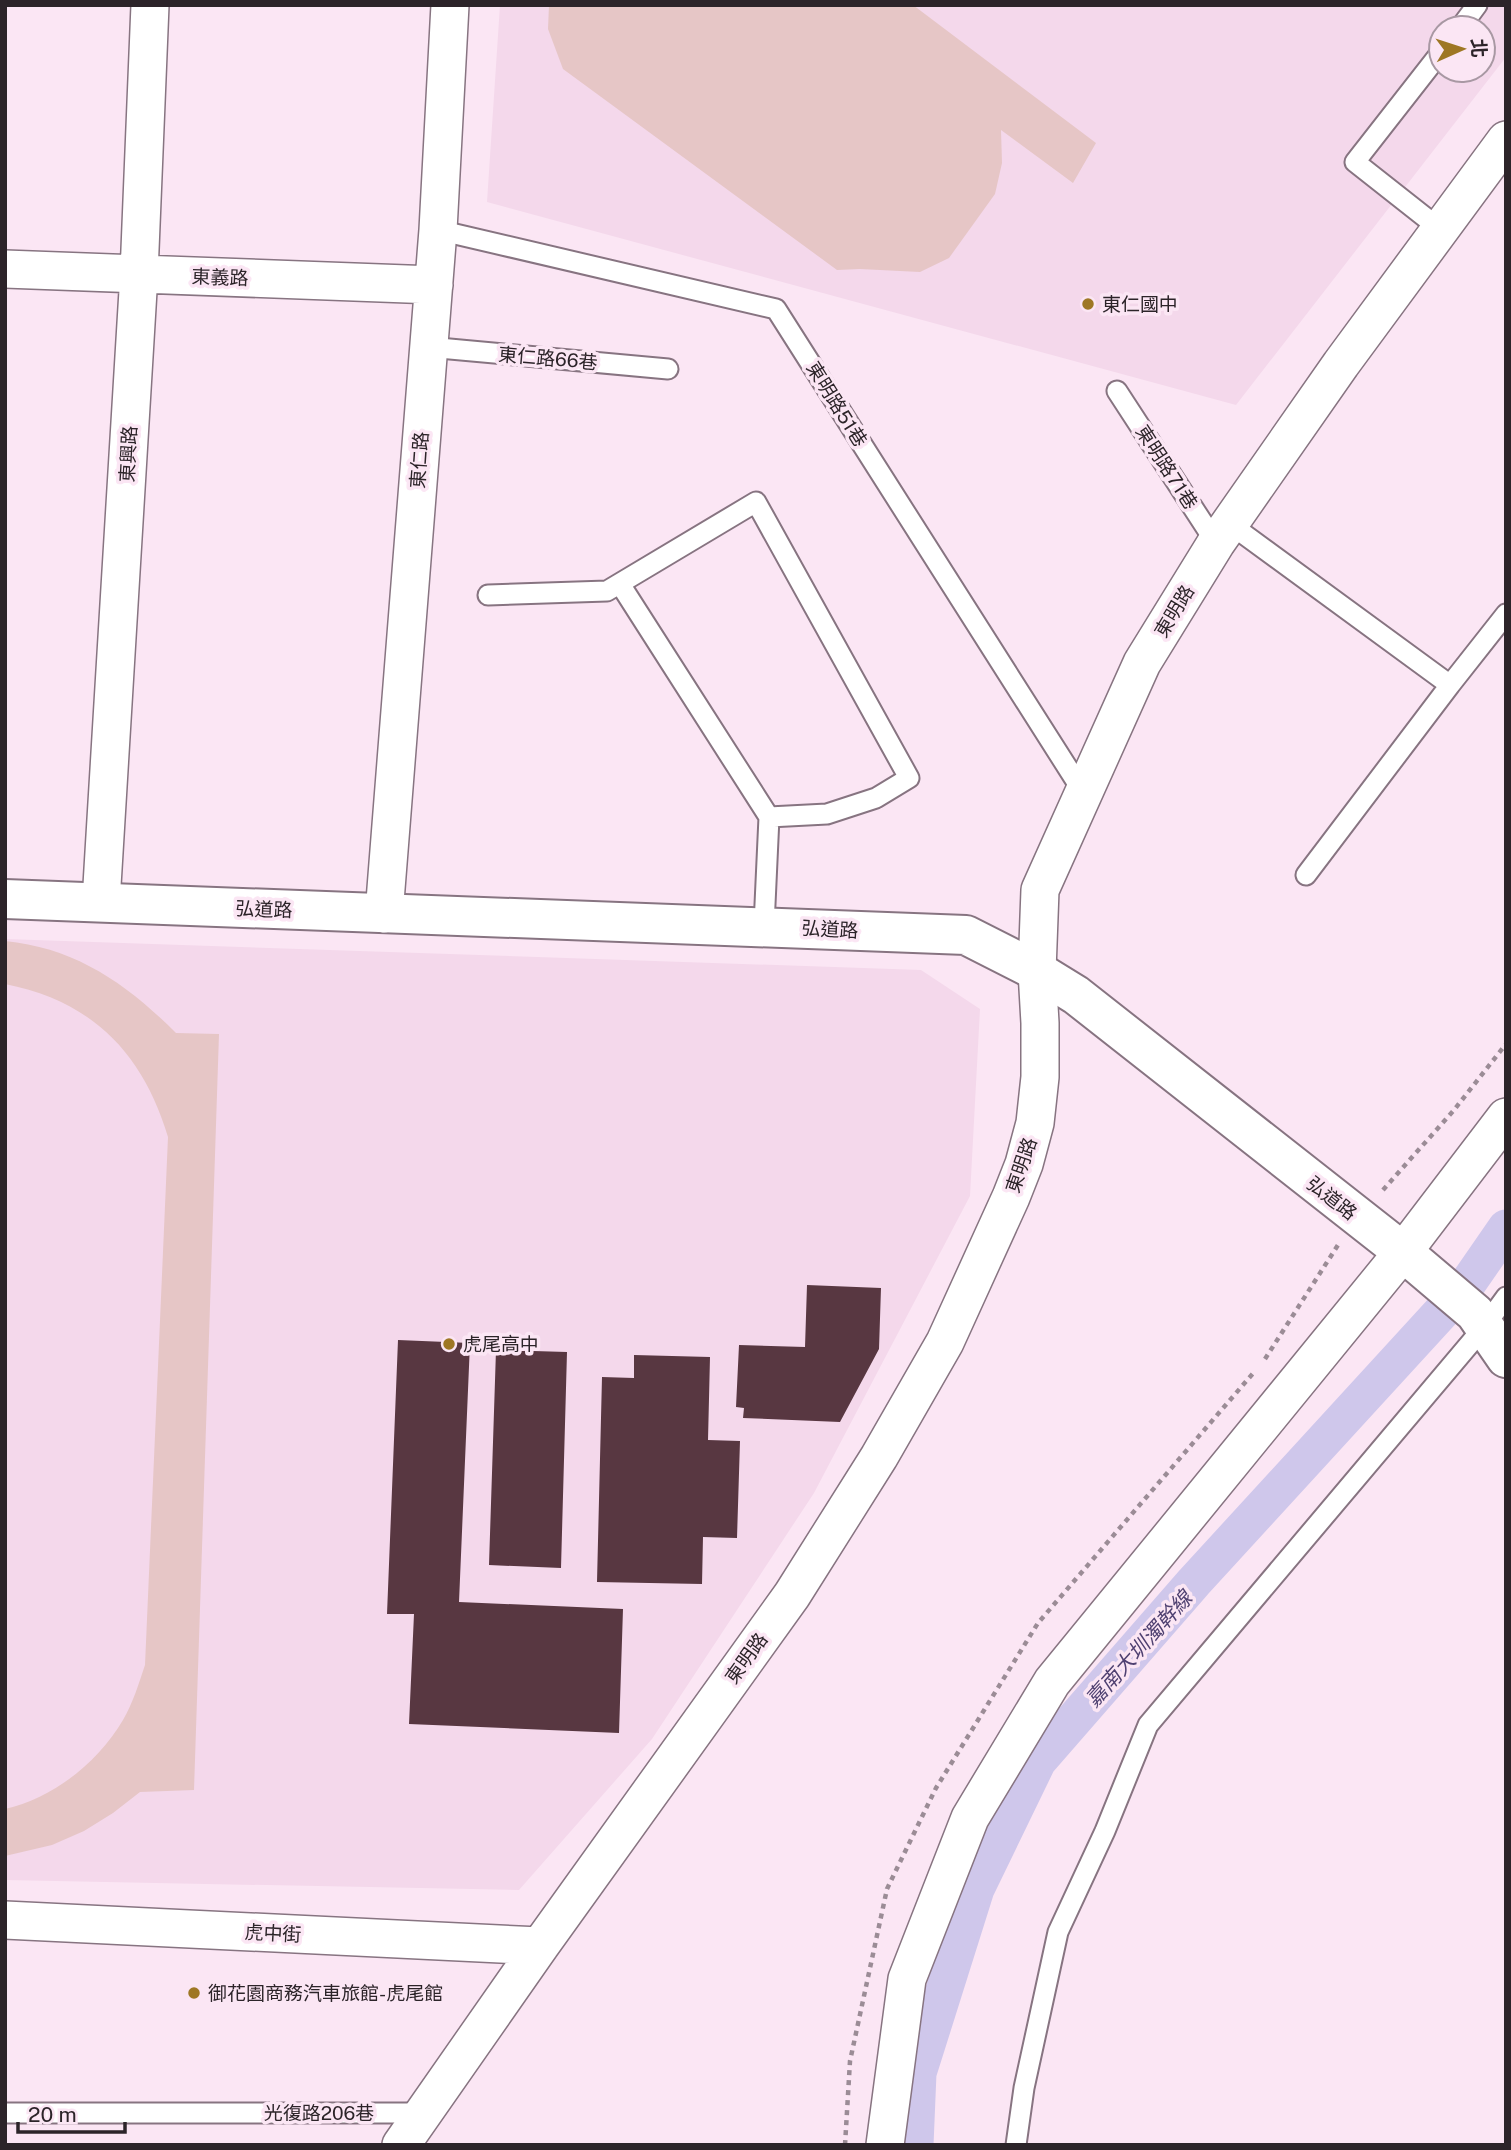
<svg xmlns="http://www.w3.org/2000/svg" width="1511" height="2150" font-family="'Public Sans','Noto Sans TC',sans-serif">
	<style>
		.built { fill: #f4d8eb; fill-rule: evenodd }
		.green { fill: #e6c6c6 }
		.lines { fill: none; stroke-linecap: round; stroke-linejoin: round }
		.canal { stroke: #cfc7eb; stroke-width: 37 }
		.building { fill: #583741 }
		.service-casing { stroke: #877481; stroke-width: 23 }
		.minor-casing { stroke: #877481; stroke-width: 40 }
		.tertiary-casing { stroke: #877481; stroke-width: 42 }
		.path { stroke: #9b8c96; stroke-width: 4.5; stroke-dasharray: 5 5; stroke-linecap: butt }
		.service { stroke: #fff; stroke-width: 19 }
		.minor { stroke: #fff; stroke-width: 37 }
		.tertiary { stroke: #fff; stroke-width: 38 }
		.poi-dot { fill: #9e7724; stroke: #fbe6f4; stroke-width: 2.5 }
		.labels { text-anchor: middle; stroke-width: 7; stroke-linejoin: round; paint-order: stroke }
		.street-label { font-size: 19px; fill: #2c2429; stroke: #fbe6f4 }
		.poi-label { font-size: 19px; fill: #2c2429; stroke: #fbe6f4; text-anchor: start }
		.water-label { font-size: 21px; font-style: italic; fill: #4f4171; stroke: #fbe6f4 }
	</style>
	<rect width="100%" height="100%" fill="#fbe6f4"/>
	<path class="built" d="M500,5H1506V57L1236,405L487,202ZM1441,28H1483V70H1441Z
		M5,939L921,970L980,1009L970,1196L814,1493L652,1739L519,1890L5,1880Z"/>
	<path class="green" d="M549,5H913L1096,143L1073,183L1001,130L1002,163L995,194L949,258L920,272L860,269L837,270L563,69L548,29Z
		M5,941C76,948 127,984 176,1033L219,1034L194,1790L140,1792L113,1813L84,1831L52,1845L5,1856V1809C54,1798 98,1762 123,1720C133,1703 139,1683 145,1665L168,1137C143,1053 92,1001 5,984Z"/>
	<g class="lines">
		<path class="canal" d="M915,2145L918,2073L976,1889L1038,1761L1194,1582L1468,1283L1506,1228"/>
	</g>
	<path class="building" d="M807,1285L881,1288L879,1349L840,1422L743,1418L744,1408L736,1407L739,1345L805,1347Z
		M398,1340L470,1343L459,1602L623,1609L619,1733L409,1724L414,1614H387Z
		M496,1350L567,1352L561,1568L489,1565Z
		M634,1355L710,1357L708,1440L740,1441L737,1538L703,1537L702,1584L597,1582L602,1377L634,1378Z"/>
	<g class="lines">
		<g class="service-casing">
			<path id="service" d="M1460,28L1477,5
				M1440,229L1355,162L1441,52
				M438,230L776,309L1083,792
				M428,347L668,369
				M1117,391L1216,543
				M1230,524L1450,685L1306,875
				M620,584L769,817
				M488,595L607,591L756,502L909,778L876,798L827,814L769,817L764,926
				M1450,685L1506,614
				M5,2113H423
				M1016,2145L1024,2088L1058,1932L1105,1831L1148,1725L1484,1327L1506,1297"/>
		</g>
		<g class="minor-casing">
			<path id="minor" d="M5,269L434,285
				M101,902L139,274L150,5
				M384,914L438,230L450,5
				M5,1920L540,1946
				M401,2145L540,1946L792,1595L879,1457L945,1342L1011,1197L1024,1164L1035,1123L1040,1077V1023L1037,971L1040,890L1142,663L1216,543L1341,364L1506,140
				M885,2145L907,1979L970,1818L1052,1682L1403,1252L1506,1117"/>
		</g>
		<g class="tertiary-casing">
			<path id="tertiary" d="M5,899L966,935L1037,971L1076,995L1403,1252L1475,1313L1506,1358"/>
		</g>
		<path class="path" d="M1383,1190L1454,1110L1506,1044
			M1265,1359L1338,1245
			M845,2145L850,2061L887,1889L936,1788L1038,1623L1255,1371"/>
		<use href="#service" class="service"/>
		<use href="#minor" class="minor"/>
		<use href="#tertiary" class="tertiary"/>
	</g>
	<g class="poi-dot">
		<circle cx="1088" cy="304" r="7"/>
		<circle cx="449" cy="1344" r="7"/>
		<circle cx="194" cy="1993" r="7"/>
	</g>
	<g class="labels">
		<g class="street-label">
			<text transform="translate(220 277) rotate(2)" y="7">東義路</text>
			<text transform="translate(548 358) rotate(5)" y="7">東仁路66巷</text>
			<text transform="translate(837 404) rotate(58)" y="7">東明路51巷</text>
			<text transform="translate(128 454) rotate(-87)" y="7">東興路</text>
			<text transform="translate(419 460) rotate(-86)" y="7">東仁路</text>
			<text transform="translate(1167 467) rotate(57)" y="7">東明路71巷</text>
			<text transform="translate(1174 611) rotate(-59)" y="7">東明路</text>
			<text transform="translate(264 909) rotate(2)" y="7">弘道路</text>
			<text transform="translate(830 929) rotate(3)" y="7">弘道路</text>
			<text transform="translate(1021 1165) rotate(-71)" y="7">東明路</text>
			<text transform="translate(1332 1198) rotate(38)" y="7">弘道路</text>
			<text transform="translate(746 1658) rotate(-54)" y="7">東明路</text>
			<text transform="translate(273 1933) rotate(3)" y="7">虎中街</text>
			<text x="319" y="2120">光復路206巷</text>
		</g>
		<g class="poi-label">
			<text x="1102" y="311">東仁國中</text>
			<text x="463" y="1351">虎尾高中</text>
			<text x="208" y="2000">御花園商務汽車旅館-虎尾館</text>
		</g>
		<g class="water-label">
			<text transform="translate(1139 1649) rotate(-48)" y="7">嘉南大圳濁幹線</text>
		</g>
	</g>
	<rect width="1511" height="2150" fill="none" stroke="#2c2429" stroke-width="14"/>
	<g transform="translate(1462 49) rotate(87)"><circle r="33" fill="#fbe6f4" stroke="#a898a3" stroke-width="2"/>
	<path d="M0-5L12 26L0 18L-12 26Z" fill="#9e7724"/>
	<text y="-10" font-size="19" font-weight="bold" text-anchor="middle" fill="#2c2429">北</text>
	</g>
	<path d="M18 2122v10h107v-10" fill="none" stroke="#2c2429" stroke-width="3.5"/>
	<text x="28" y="2122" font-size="21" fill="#2c2429" stroke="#fbe6f4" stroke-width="5" paint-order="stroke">20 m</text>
</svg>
